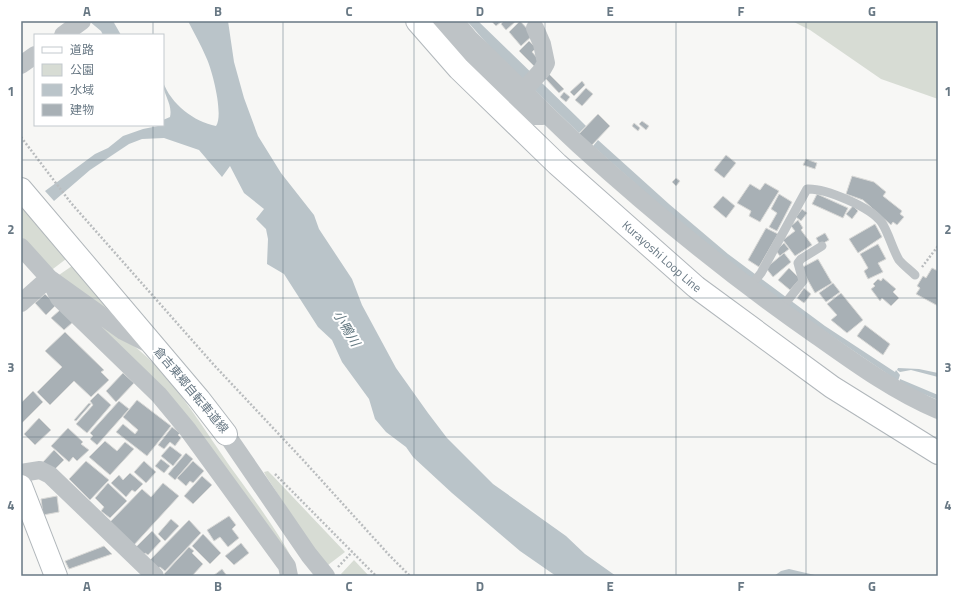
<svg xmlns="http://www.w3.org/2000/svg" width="959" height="597" font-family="'Titillium Web','Noto Sans JP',sans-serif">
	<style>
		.green { fill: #d7dcd4 }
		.water { fill: #bac4c9 }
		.building { fill: #a8b0b5; stroke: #d9d9d7 }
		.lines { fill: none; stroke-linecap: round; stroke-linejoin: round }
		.secondary-casing { stroke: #b1b7bb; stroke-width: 24 }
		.path { stroke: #b9bcbe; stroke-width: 2.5; stroke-dasharray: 2 2; stroke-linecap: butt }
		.service { stroke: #bec3c6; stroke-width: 9 }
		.minor { stroke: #bec3c6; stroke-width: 18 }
		.secondary { stroke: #fff; stroke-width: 22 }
		.grid { fill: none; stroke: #687884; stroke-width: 1; stroke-opacity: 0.55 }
		.labels { text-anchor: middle; stroke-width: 4; stroke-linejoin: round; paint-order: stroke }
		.street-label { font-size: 12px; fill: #687884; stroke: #fff }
		.water-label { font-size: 13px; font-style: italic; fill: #637880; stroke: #fff }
		.neatline { fill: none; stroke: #687884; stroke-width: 1.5 }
		.grid-label { font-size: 13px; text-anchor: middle; font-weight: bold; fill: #687884 }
	</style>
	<rect width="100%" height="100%" fill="#f7f7f5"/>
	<path class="green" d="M792,21H938V99L881,79L810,30Z
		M21,204L66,259L49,272L21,242Z
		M72,266L115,316L56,277Z
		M63,294C91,315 122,334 148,358C180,389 204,429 229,465C252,497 277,529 295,564L292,567Z
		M268,471L273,476L345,552L328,565L318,555L266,476L264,472Z
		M354,560L369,576H343L341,574Z"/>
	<path class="water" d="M89,21H113L121,35H103L101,31Z
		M188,21H228L234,62L244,98L258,136L281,173L314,215L319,229L352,279L362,305L396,368L428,413L447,438L493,484L566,536L585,554L616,576H556L520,551L452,493L413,457L406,447L386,432L375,419L369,399L342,362L332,340L318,327L284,274L267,264L268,239L266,229L256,219L264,209L244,193L230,166L222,177L199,150L164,138L142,139L129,144L90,170L54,201L45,191L95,154L108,148L123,136L143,129L163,125V120L170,117C173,104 163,95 163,82C171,104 194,122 216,126C224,115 212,69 206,57C201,45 194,33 188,21Z
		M467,21H478L578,118L586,126L579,133L490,47Z
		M598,140L669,204L728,254L825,326L895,372L896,370L900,375L898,381L727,265L593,146Z
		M898,368L919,369L938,373V377L911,370L900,372L897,370Z
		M900,379L938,395V400L899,384Z
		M789,569L819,576H774L781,571Z"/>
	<path class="building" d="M491,21H502L496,26Z
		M504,21H515V22L506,30L501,24Z
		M520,21L533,35L521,46L509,32Z
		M529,41L536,48L532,52L540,61L535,67L519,51Z
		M549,74L564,89L559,93L545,78Z
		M582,81L585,85L574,96L570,92Z
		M586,88L593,94L582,106L575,100Z
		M564,92L570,97L566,102L560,97Z
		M598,114L610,126L591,146L578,135Z
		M642,121L649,126L646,130L639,124Z
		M634,123L640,128L638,131L632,126Z
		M726,155L736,163L724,178L714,170Z
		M806,159L817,163L815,169L803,165Z
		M852,176L874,182L886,192L883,196L902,211L900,214L904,217L897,225L893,222L891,225L863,200L846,194Z
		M676,178L680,181L676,186L672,182Z
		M765,183L779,191L760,222L749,216L751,211L737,203L750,184L760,190Z
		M779,194L792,202L777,231L769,227L777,213L771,209Z
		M817,194L848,208L843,218L812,204Z
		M723,196L735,206L726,218L713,207Z
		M853,206L858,211L852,219L846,214Z
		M802,209L807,213L801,221L796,217Z
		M798,220L803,228L801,230L812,245L795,256L783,240L795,231L791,226Z
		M875,224L882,237L858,253L849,239Z
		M766,228L778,234L759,267L748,260Z
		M825,233L829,240L820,245L816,238Z
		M784,243L789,249L780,256L776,251Z
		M878,244L886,259L878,263L883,272L868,279L864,271L868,268L860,254Z
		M784,253L791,262L773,277L766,268Z
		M818,259L832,283L815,293L801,268Z
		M789,268L800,279L790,290L778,280Z
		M932,268L938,271V306L916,294L920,288L917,286L923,276L926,278Z
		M883,278L896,289L893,292L899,298L891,306L882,298L880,301L871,289L875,286L873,284L878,279L881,281Z
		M833,283L840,292L826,302L819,293Z
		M804,288L811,294L804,303L797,298Z
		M841,293L863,320L847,333L831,320L837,315L827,304Z
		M45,294L56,305L46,315L35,303Z
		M60,310L73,322L64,330L51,318Z
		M865,325L890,344L883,355L857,336Z
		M65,332L104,370L101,372L109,380L91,397L74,381L50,405L37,392L62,367L45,351Z
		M123,373L134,383L116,402L106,391Z
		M33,391L43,402L21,424V403Z
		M98,393L111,405L87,433L76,424L93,405L90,401Z
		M137,400L171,426L147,456L116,432L123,424L135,434L138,430L123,417Z
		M119,401L129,409L97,445L90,439L93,436L90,433Z
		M89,403L91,404L76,421L74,420Z
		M39,418L51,430L35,445L24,434Z
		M172,427L180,433L178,435L181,438L175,446L170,442L164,449L158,445Z
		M68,428L83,442L81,444L89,450L77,461L73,457L69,462L51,446Z
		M105,441L117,451L125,442L134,449L110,475L89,457Z
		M170,446L182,455L173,466L161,456Z
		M54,450L64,460L53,471L43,462Z
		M186,453L193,459L175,480L168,474Z
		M161,459L170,466L164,473L155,466Z
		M86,461L109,480L90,500L69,479Z
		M144,461L156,472L146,483L134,472Z
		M193,461L204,471L193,483L190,481L186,486L177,478Z
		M130,473L143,484L135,492L132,490L126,497L111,483L119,475L123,480Z
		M202,476L212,485L193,504L184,496Z
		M108,483L127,501L110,518L101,511L104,507L95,498Z
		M163,483L179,496L133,546L109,523L142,489L151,497Z
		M57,496L59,512L43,515L41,499Z
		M229,516L236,525L232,529L239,538L228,547L220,537L214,541L207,530Z
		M171,519L179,526L165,541L158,534Z
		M189,520L201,533L165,571L160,567L157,569L149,561Z
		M152,531L161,541L148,555L145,553L142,556L135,548Z
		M203,534L221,553L210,564L192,546Z
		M241,543L249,553L234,565L225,556Z
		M104,546L112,554L69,569L65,561Z
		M189,547L194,551L192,553L203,564L192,576H166L164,574Z
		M222,569L227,576H213Z"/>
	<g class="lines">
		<g class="secondary-casing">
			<g id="secondary">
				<path id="s1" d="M417,21L459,69L557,164L696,287L832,387L938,453"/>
				<path d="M21,189L199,399L226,434"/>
				<path d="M21,486L56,576"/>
			</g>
		</g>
		<path class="path" d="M21,137L71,203L214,365L304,461L390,556L410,576
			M922,267L938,246
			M275,474L376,576
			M338,567L352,552"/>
		<path class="service" d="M749,288L761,273L807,189C825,188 871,207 882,223C889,234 892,248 899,260C903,265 910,270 915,275
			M780,310L803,281L798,263L801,259L822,246"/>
		<path class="minor" d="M432,21L532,116H543
			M455,21L469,38C506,73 542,111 579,145C655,214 733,278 817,336C855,363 895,392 938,410
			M63,35L82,21
			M21,65L35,55
			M524,90L542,70L546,63L542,44L535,28
			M21,247L49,278L59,298L159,395L188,430L287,566L289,576
			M21,303L49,278L123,331L151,345
			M226,434L309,555L326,576
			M21,473L40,470L50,475L155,576"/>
		<use href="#secondary" class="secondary"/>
	</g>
	<path class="grid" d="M153,21V35M283,21V576M414,21V576M545,21V576M676,21V576M806,21V576M153,125V576M21,160H938M21,298H938M21,437H938"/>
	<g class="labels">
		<g class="street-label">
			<text dy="4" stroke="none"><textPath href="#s1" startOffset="340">Kurayoshi Loop Line</textPath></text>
			<text transform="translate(191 390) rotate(50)" y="4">倉吉東郷自転車道線</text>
		</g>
		<g class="water-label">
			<text transform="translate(347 328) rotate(59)" y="5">小鴨川</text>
		</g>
	</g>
	<rect width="959" height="597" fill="none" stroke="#ffffff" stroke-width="44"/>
	<rect x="34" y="34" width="130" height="92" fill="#ffffff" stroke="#c3c9ce"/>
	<rect x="42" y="47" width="20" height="6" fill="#ffffff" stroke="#c3c9ce"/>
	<text x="70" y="54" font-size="12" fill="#687884">道路</text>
	<rect x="42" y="64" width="20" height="12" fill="#d7dcd4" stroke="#c3c9ce"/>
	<text x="70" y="74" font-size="12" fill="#687884">公園</text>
	<rect x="42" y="84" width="20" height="12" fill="#bac4c9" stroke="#c3c9ce"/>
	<text x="70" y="94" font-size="12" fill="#687884">水域</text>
	<rect x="42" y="104" width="20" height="12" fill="#a8b0b5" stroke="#c3c9ce"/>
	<text x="70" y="114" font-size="12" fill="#687884">建物</text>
	<rect x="22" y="22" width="915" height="553" class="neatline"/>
	<g class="grid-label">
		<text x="87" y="16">A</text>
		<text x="218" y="16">B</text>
		<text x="349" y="16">C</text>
		<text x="480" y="16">D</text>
		<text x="610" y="16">E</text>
		<text x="741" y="16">F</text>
		<text x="872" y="16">G</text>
		<text x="11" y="96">1</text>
		<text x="948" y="96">1</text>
		<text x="11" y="234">2</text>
		<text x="948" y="234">2</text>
		<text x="11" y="372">3</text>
		<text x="948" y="372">3</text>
		<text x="11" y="510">4</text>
		<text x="948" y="510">4</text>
		<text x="87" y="591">A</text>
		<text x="218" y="591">B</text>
		<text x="349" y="591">C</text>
		<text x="480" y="591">D</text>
		<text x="610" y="591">E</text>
		<text x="741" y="591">F</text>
		<text x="872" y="591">G</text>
	</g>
</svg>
